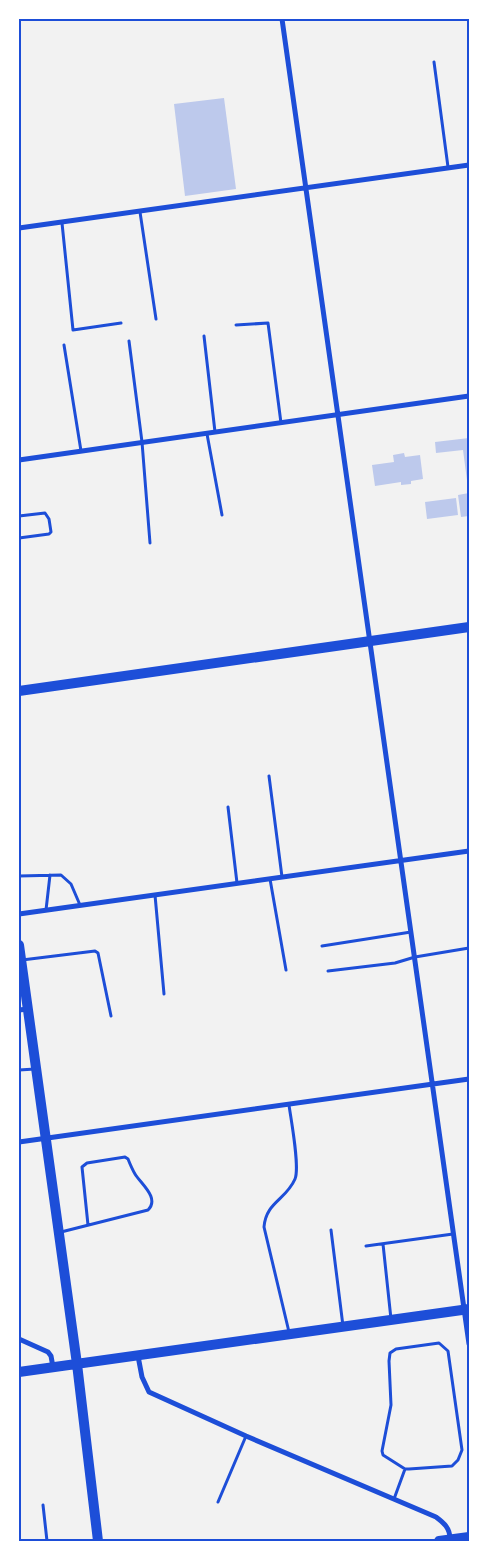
<svg xmlns="http://www.w3.org/2000/svg" width="488" height="1560" font-family="'Golos Text',sans-serif">
	<style>
		.building { fill: #bdc9ec }
		.lines { fill: none; stroke-linecap: round; stroke-linejoin: round }
		.service { stroke: #1d4ed8; stroke-width: 3 }
		.minor { stroke: #1d4ed8; stroke-width: 5 }
		.secondary { stroke: #1d4ed8; stroke-width: 10 }
		.neatline { fill: none; stroke: #1d4ed8; stroke-width: 2 }
	</style>
	<rect width="100%" height="100%" fill="#f2f2f2"/>
	<path class="building" d="M224,98L236,189L185,196L174,104Z
		M469,438V488H468L463,450L436,453L435,442Z
		M404,453L405,457L420,455L423,479L411,481V484L401,485V482L375,486L372,465L394,462L393,455Z
		M469,493V516L461,517L458,495Z
		M456,498L458,515L427,519L425,502Z"/>
	<g class="lines">
		<path class="service" d="M434,62L448,167
			M140,212L156,319
			M62,223L73,330L121,323
			M236,325L268,323L281,423
			M204,336L215,432
			M129,341L142,442L150,543
			M64,345L81,451
			M207,434L222,515
			M19,516L45,513L49,519L51,532L49,534L19,538
			M269,776L282,877
			M228,807L237,883
			M19,876L61,875L71,884L80,905
			M270,879L286,970
			M155,895L164,994
			M46,910L50,875
			M322,946L411,932
			M22,960L95,951L98,953L111,1016
			M328,971L395,963L415,957L469,948
			M19,1070L35,1069
			M289,1105C291,1120 300,1167 295,1179C286,1200 266,1202 264,1227L289,1332
			M331,1230L343,1326
			M61,1232L148,1210C160,1198 141,1184 135,1174C132,1169 130,1164 128,1159L125,1157L87,1163L82,1167L88,1225
			M383,1244L391,1319
			M366,1246L453,1234
			M439,1343L448,1351L462,1450L458,1460L452,1466L409,1469H405L383,1455L382,1451L391,1405L389,1361L390,1353L396,1349Z
			M394,1499L405,1469
			M218,1502L246,1436
			M43,1505L47,1541"/>
		<path class="minor" d="M282,19L469,1344
			M19,228L469,165
			M19,460L469,396
			M19,914L469,851
			M19,1010L28,1009
			M19,1142L469,1079
			M19,1339L48,1352L51,1356L53,1367
			M138,1356L142,1377L149,1392L246,1436L436,1517C444,1523 450,1528 450,1539"/>
		<path class="secondary" d="M19,691L469,627
			M19,945L77,1364L98,1541
			M19,1372L469,1309
			M439,1541L469,1537"/>
	</g>
	<rect width="488" height="1560" fill="none" stroke="#ffffff" stroke-width="40"/>
	<rect x="20" y="20" width="448" height="1520" class="neatline"/>
</svg>
